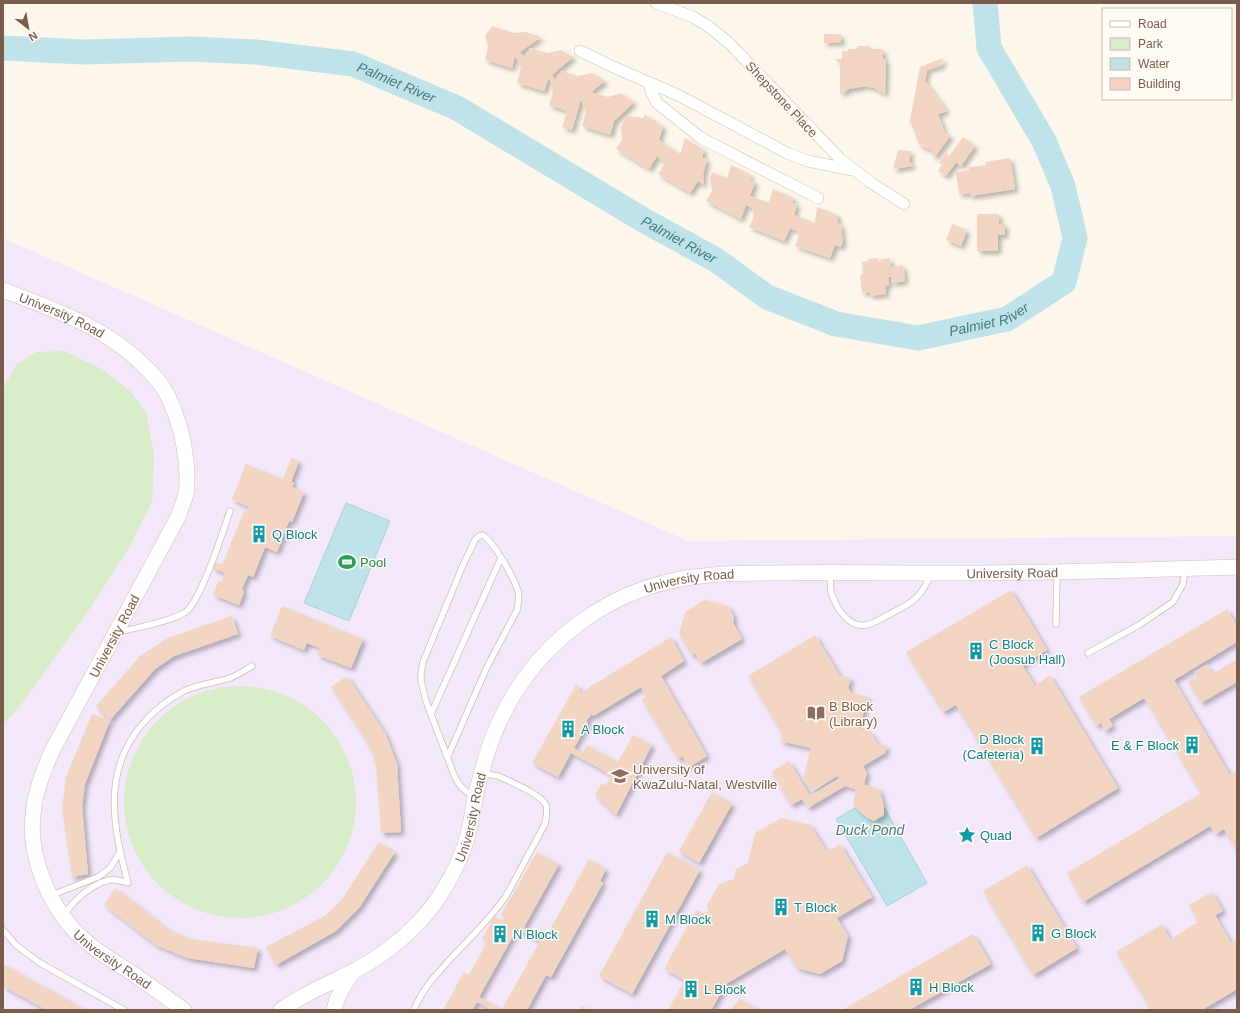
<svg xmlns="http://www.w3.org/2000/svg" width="1240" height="1013" font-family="Arial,sans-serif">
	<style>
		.education { fill: #f3e8fa }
		.green { fill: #d8ecc9 }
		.water { fill: #bfe3e8; stroke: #a5d3da }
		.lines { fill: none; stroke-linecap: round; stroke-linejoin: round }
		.river { stroke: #bfe3e8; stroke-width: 25 }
		.building { fill: #f3d5c3; fill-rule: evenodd; filter: url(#shadow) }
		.lane-casing { stroke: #d1beb0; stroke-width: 7 }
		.street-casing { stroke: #d1beb0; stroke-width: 12 }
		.secondary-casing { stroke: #d6c0b0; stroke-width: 16 }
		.lane { stroke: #fff; stroke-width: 5.5 }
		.street { stroke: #fff; stroke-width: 11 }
		.secondary { stroke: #fff; stroke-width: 15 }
		.labels { text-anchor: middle; stroke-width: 3; stroke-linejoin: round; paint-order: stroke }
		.street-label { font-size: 13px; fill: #7a5c4d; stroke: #fffaf3 }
		.culture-label { font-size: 13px; fill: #0d838f; stroke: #fffaf3; text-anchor: start }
		.leisure-label { font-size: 13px; fill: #27864d; stroke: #fffaf3; text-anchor: start }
		.education-label { font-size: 13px; fill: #785e54; stroke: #fffaf3; text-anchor: start }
		.water-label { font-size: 14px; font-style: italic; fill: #437c86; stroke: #fffaf3 }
	</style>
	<defs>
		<filter id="shadow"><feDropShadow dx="3.5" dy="3.5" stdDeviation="2" flood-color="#0004"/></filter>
	</defs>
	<rect width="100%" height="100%" fill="#fdf6ec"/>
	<path class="education" d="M3,238L688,541L1237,536V1010H3Z"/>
	<path class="green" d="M64,351L102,369L130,391L146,412L154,454L152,502L130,546L91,607L19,708L3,724V389L16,365L36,352Z
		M124 802a116 116 0 1 1 232 0a116 116 0 1 1-232 0Z"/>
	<path class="water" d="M346,503L390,521L349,621L304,603Z
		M877,795L927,883L887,906L836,819Z"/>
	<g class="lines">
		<path class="river" id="s1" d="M3,48L83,52L191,49L256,52L353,64L457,108L645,221L716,260L767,297L836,324L918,338L1007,319L1064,282L1075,238L1063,186L1044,141L989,48L985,3"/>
	</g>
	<path class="building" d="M492,26L513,33L526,32L541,37L520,52L523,56L526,57L530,48L547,53L561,50L573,57L552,75L554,79H558L561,71L578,76L592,73L605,81L592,91L593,93L608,97L621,93L634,102L614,121L610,135L582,126L586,113L581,99L572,130L562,127L567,111L549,105L553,91L549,77L544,91L517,83L521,67L515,56L512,68L485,60L488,46L485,36Z
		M824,34H841V42L824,43Z
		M857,46H870V49H883V59H886L885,94L874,88L865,86L849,89L840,94V64L835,59H842V51H848V49H857Z
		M943,58L942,65L927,70L925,81L947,111L938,114L945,133L951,135L934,158L931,150L919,145L911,123L909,125L920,67Z
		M644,114L663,126L659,140L680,154L685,138L704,150L702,158L707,159L703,175L704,185L698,181L690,193L658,174L664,165L663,161L657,156L649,169L616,149L622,140L621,127L627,116L644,118Z
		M963,137L975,146L961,166L956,162L946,176L938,171L942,165L939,163L946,153L949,156Z
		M898,150L911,151L909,161L913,166L893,169Z
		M1010,158L1015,189L970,196V193L959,194L956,172L969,170V167L986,165L985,162Z
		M731,165L751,175L750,180L755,182L750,196L769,203L773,189L794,198L792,203L797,204L794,215L815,223L817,207L838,215L837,223L842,225L841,229L843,241L841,247L835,245L830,258L795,246L799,235L797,231L790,228L784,241L749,227L754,216L752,208L746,205L741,219L706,201L712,191L710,177L713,172L727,179Z
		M977,214H999V224H1005V235H998V251H977Z
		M952,224L967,230L961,246L946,240Z
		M878,258L879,261H881L880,259L890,258L891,267L903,265L905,281L892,283L891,277H888L889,285L885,286L886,294L870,296V292L862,293L860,275L863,274L862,262L869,261L868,259Z
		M291,458L299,461L291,482L294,483L292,487L304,492L292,522L289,521L277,552L265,547L253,577L248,575L242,589L244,592L239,605L213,595L218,582L222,581L225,573L212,568L215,562L222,565L244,511L247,512L249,507L232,499L246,464L283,479Z
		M1011,590L1047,650L1022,665L1035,686L1050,675L1118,788L1036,838L956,705L943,712L906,652Z
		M704,600L728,606L734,617L733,623L742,639L701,663L695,653L692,656L679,634L685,612Z
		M282,606L363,639L351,668L317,655L320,648L307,643L304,650L270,636Z
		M1227,609L1237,627V642L1174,680L1230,775L1237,771V851L1224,829L1216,834L1210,826L1083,902L1067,873L1201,793L1144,698L1109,719L1113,726L1105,731L1101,723L1096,726L1079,697Z
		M232,616L238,634L174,656L155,669L110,720L85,784L82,806L88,874L72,877L62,809L66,777L92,714L110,720L96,706L140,656L168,638Z
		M815,635L840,676L851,678L848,688L851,693L868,697L859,728L869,731L878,744L887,746L885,753L863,766L867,773L864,783L865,785L877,788L880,792L884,806V815L874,821L866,817L856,808L853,803L856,791L855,789L845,786L808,808L802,799L791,805L771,772L789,761L810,796L840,778L837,776L812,792L803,778L811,748L780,741L782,734L748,676Z
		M671,637L684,661L661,676L707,756L689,767L682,756L678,759L642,700L646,697L641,687L593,716L592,714L586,721L588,723L574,748L582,753L587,745L618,762L633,735L652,745L616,815L595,795L601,784L605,785L612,775L571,753L558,777L532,763L577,683L580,693Z
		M1237,659V682L1201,703L1188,681L1194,678L1198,684L1200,682L1194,672L1207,665L1213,674Z
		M347,676L385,733L397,764L401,832L381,833L376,765L369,745L331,687Z
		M712,792L732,804L699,863L679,851Z
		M781,818L810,825L826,850L832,849L840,844L872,897L837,918L848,936L842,961L820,974L797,968L785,949L726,984L711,1010H668L685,980L664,969L696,910L703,913L709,911L707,905L719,884L734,879L736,869L748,863L755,833Z
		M379,842L395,852L359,908L336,931L276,965L266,947L326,915L342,899Z
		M537,852L559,864L524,927L545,939L589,859L606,869L600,881L603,883L551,977L546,975L527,1010H492L477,1002L472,1010H443L464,972L469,975L487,942L482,940L494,916L502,921L505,917L501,915ZM517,929L540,941L502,1009L479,997Z
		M667,852L700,870L632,994L599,976Z
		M1027,865L1077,948L1033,975L983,891Z
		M115,888L169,930L191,939L258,948L254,968L187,958L156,945L104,905Z
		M1212,892L1223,911L1215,915L1231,943L1237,939V989L1202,1010H1151L1116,952L1162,924L1170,939L1198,922L1189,905Z
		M973,934L991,964L909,1010H842Z
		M3,964L86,1010H47L3,986Z
		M740,999L759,1010H730Z
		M582,1006L589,1010H580Z"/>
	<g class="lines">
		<g class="lane-casing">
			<path id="lane" d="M830,574C830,580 830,589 832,595C837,609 849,628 866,625C873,624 882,618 888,615C912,603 921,599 931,573
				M1056,624L1057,573
				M119,632C138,627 166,623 184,613C200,605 223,531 230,511
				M1088,653L1139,625L1173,602L1183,584L1185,569
				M431,714L501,558
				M448,756L487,667L517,610C518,603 520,598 518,591C513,576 495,544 483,535L479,536L475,540L463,565L423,662L421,673V681L426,701L454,775C459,786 464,791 475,797
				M128,883C113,827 101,769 145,721C156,709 169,699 184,691C198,684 215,683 230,678C238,675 245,670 252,666
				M52,895L98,877L110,868L120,852
				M64,915C74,900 90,885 109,880C116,879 122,881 128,883
				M3,930L16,945L40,963L124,1010
				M414,1010C423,987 437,974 453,956C472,936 491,918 506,896L545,824C546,818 548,811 546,805C541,794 509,781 498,776C493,775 487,774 482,774"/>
		</g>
		<g class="street-casing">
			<path id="street" d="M656,3L693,17L708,26L729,43L841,160L870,182L904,204
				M580,51L620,70L678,95L787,153L808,161L852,170
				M649,83L651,91L657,103L701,138L818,198"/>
		</g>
		<g class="secondary-casing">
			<g id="secondary">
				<path id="s2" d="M3,290C53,309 106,327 144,366C152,373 160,382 165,391C172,403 176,415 180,428C185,447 189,475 186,494C184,502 180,510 178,517L52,751C43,772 35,792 33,815C28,858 51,910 82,938C97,952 115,962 132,973C149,985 167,998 184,1010"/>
				<path id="s3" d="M281,1010C304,993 329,984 354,971C379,958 401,941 420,921C440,899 455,873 465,845C470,830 472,814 475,799C477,787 481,776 484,764C492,734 506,705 524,679C553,638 598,604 646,588C689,573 735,573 780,573C830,572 879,573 929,573C1031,574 1134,570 1237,567"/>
				<path d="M334,1010C337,995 344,985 353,972"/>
			</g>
		</g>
		<use href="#lane" class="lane"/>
		<use href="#street" class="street"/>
		<use href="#secondary" class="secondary"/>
	</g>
	<defs>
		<g id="building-bare" transform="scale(1.38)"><path d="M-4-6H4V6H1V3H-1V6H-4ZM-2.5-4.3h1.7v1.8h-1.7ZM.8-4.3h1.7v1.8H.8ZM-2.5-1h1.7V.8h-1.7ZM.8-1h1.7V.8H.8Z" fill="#0f9aa8" stroke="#fffaf3" stroke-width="2.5" paint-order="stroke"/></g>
		<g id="stadium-bare" transform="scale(1.38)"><path d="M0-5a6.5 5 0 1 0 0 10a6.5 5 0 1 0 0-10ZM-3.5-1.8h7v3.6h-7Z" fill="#2e9e5b" stroke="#fffaf3" stroke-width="2.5" paint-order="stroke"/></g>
		<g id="library-bare" transform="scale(1.38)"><path d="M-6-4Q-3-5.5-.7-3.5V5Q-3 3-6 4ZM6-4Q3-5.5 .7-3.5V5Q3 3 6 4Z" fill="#8d6e63" stroke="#fffaf3" stroke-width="2.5" paint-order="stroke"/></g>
		<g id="university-bare" transform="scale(1.38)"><path d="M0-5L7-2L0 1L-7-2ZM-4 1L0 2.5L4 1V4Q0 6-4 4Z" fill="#8d6e63" stroke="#fffaf3" stroke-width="2.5" paint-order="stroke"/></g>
		<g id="sight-bare" transform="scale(1.38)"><path d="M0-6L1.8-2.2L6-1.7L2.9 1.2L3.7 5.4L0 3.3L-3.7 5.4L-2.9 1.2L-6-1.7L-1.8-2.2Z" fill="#0f9aa8" stroke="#fffaf3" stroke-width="2.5" paint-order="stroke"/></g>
	</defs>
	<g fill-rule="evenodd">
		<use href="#building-bare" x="259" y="534"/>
		<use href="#stadium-bare" x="347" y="562"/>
		<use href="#building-bare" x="976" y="651"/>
		<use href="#library-bare" x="816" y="713"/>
		<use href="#building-bare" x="568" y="729"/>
		<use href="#building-bare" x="1192" y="745"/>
		<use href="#building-bare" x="1037" y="746"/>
		<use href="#university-bare" x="620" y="776"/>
		<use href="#sight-bare" x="967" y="835"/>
		<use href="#building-bare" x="781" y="907"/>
		<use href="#building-bare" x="652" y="919"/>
		<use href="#building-bare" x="1038" y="933"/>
		<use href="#building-bare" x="500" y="934"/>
		<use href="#building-bare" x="916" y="987"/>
		<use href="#building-bare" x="691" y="989"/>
	</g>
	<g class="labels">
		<g class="street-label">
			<text transform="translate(782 99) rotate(47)" y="5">Shepstone Place</text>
			<text dy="5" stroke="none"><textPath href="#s2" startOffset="64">University Road</textPath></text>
			<text dy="5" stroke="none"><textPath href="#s3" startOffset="955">University Road</textPath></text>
			<text dy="5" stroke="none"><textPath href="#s3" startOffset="631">University Road</textPath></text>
			<text transform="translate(114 636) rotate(-62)" y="5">University Road</text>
			<text dy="5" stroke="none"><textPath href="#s3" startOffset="283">University Road</textPath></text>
			<text dy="5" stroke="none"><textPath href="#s2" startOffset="832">University Road</textPath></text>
		</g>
		<g class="culture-label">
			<text x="272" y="539">Q Block</text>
			<text x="989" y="649">C Block<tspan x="989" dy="15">(Joosub Hall)</tspan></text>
			<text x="581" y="734">A Block</text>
			<text x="1024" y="744" text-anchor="end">D Block<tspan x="1024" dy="15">(Cafeteria)</tspan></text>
			<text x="1179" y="750" text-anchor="end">E &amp; F Block</text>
			<text x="980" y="840">Quad</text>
			<text x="794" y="912">T Block</text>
			<text x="665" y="924">M Block</text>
			<text x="1051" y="938">G Block</text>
			<text x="513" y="939">N Block</text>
			<text x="929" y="992">H Block</text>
			<text x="704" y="994">L Block</text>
		</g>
		<g class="leisure-label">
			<text x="360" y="567">Pool</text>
		</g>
		<g class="education-label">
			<text x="829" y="711">B Block<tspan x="829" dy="15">(Library)</tspan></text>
			<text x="633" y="774">University of<tspan x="633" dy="15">KwaZulu-Natal, Westville</tspan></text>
		</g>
		<g class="water-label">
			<text dy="5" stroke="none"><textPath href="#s1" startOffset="398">Palmiet River</textPath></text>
			<text dy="5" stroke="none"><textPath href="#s1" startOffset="722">Palmiet River</textPath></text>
			<text dy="5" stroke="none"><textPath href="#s1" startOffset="1058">Palmiet River</textPath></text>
			<text x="870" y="835">Duck Pond</text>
		</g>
	</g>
	<rect width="1240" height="1013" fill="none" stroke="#7a5c4d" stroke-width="8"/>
	<rect x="1102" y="8" width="130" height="92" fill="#fffaf3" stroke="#cabbb1"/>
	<rect x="1110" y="21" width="20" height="6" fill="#ffffff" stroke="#cabbb1"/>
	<text x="1138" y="28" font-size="12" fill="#7a5c4d">Road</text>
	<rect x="1110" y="38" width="20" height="12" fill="#d8ecc9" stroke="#cabbb1"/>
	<text x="1138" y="48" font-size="12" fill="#7a5c4d">Park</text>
	<rect x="1110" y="58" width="20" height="12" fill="#bfe3e8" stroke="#cabbb1"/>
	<text x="1138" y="68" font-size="12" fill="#7a5c4d">Water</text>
	<rect x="1110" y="78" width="20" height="12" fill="#f3d5c3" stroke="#cabbb1"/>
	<text x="1138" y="88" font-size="12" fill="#7a5c4d">Building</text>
	<g transform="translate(28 28) rotate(149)" stroke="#fffaf3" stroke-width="3" paint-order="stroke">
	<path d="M0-3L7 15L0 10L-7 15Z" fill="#7a5c4d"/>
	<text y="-6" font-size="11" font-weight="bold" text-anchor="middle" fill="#7a5c4d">N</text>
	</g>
</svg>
